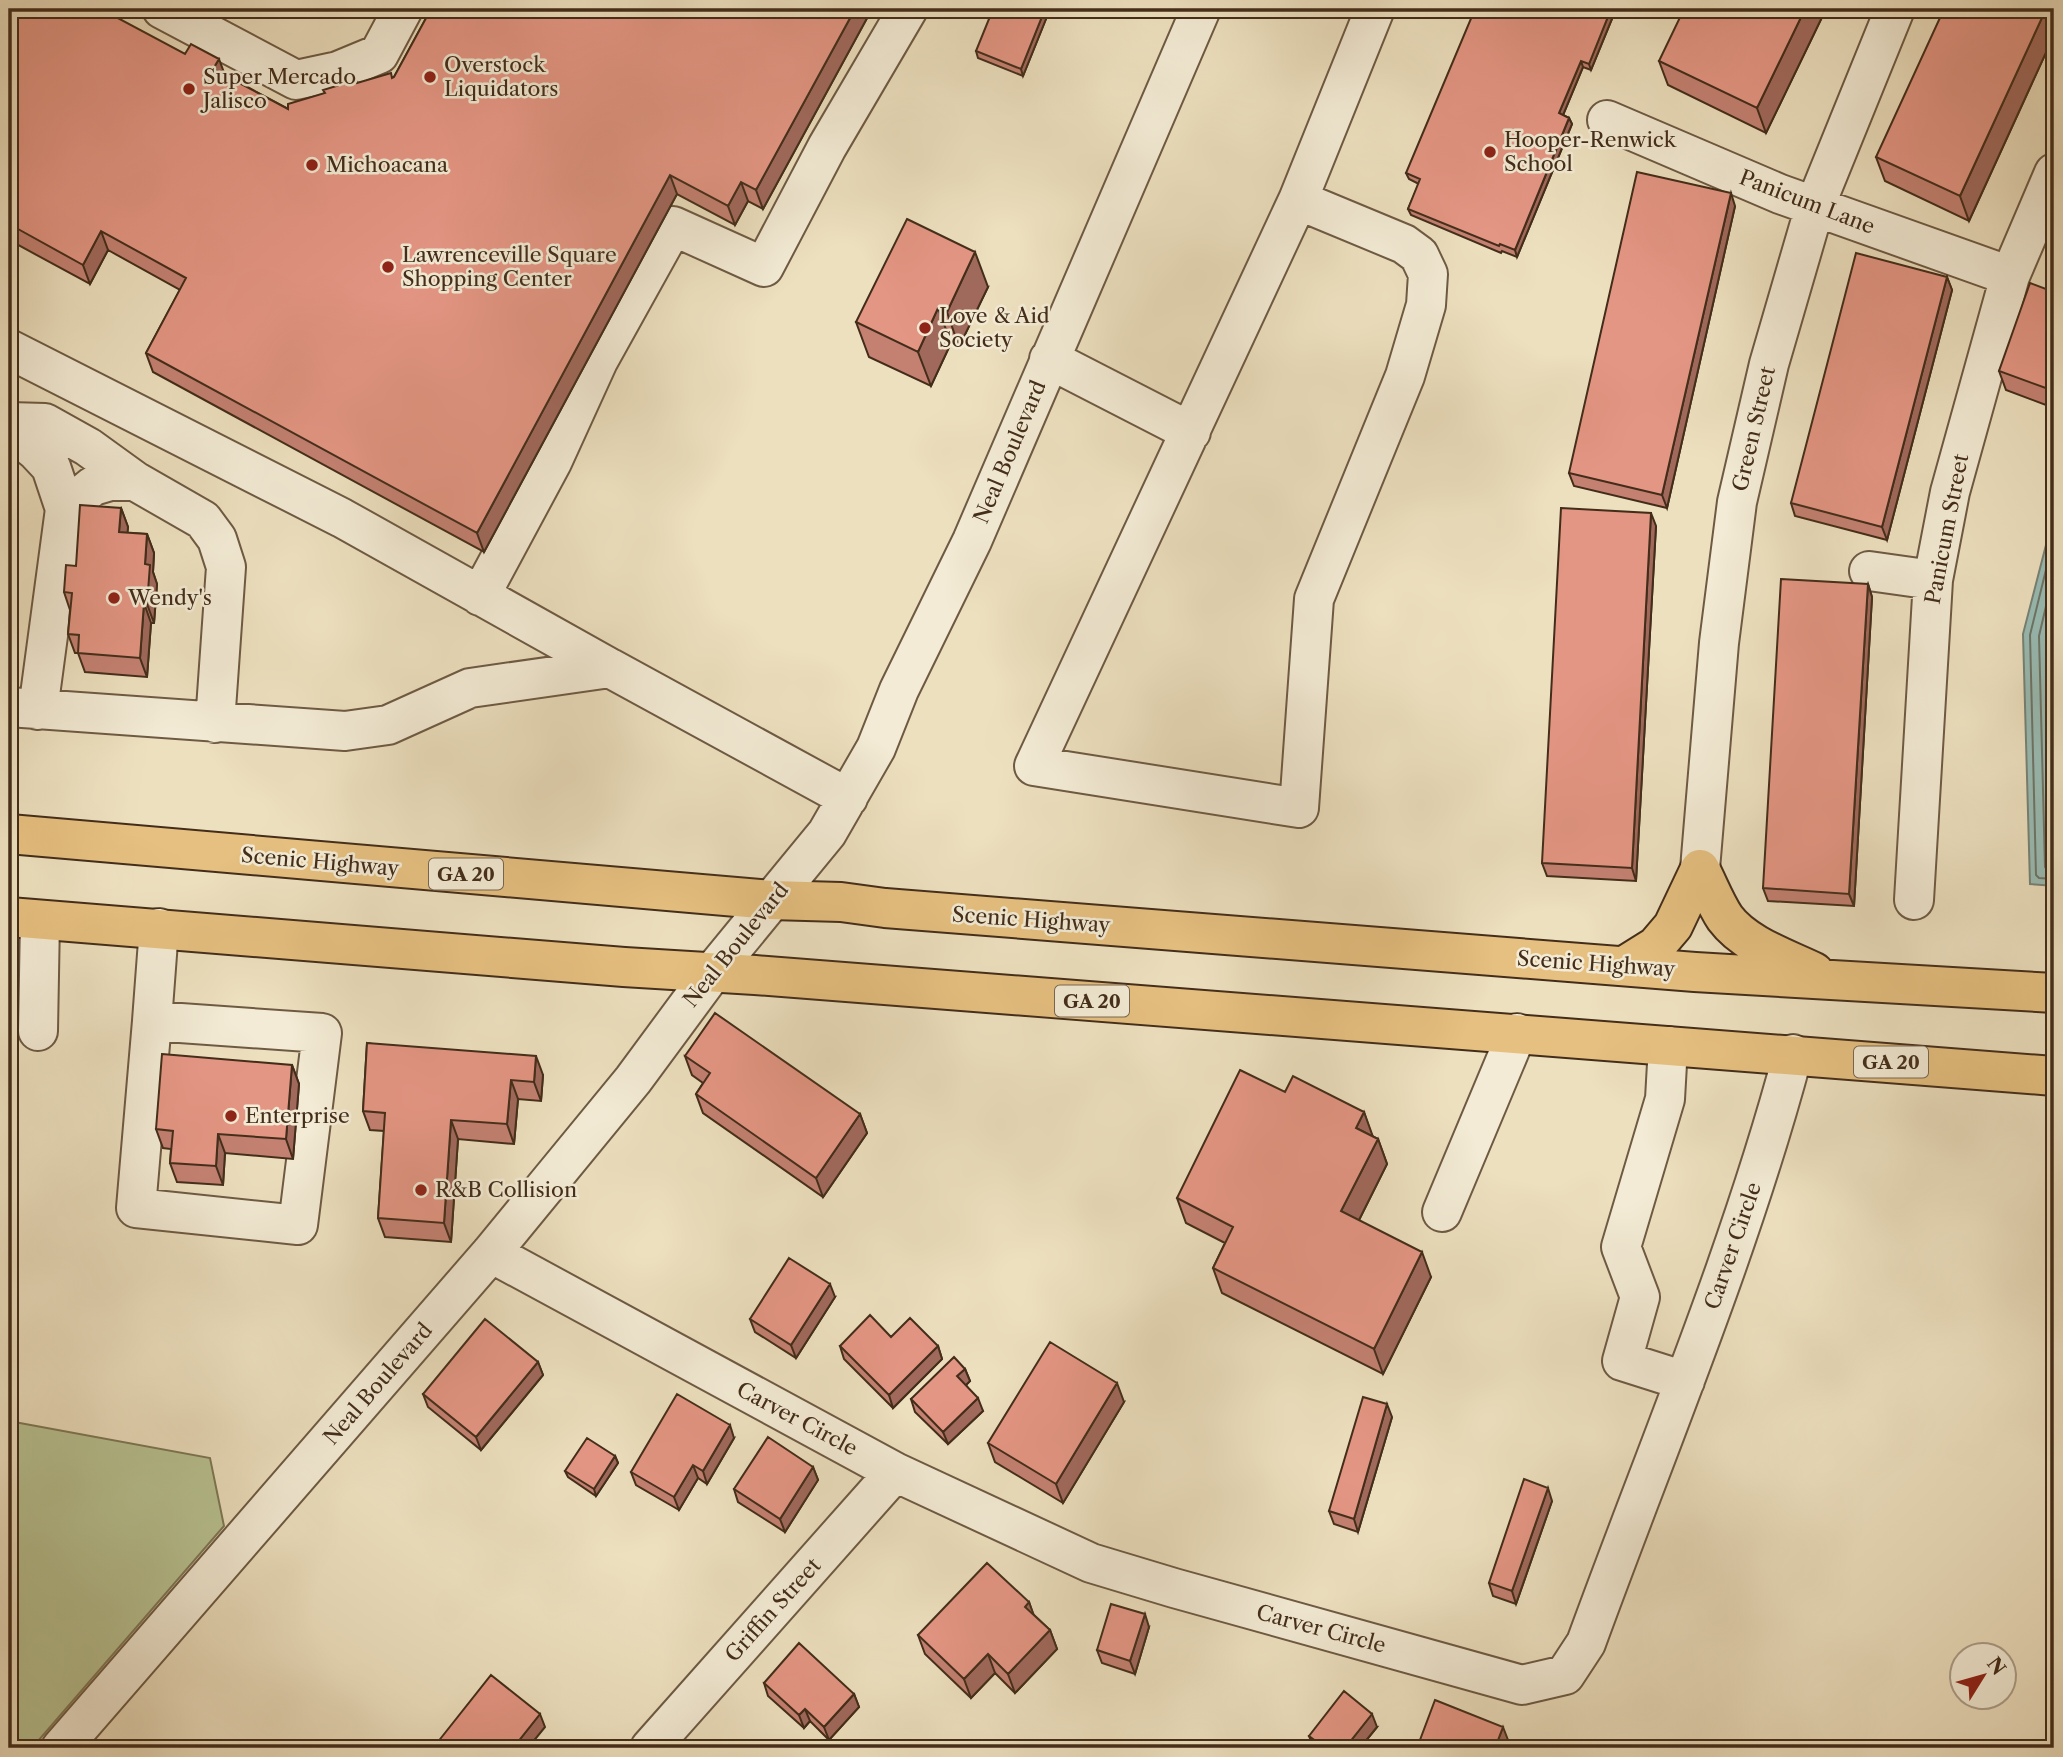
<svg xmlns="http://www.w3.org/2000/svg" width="2063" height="1757" font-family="'Libre Caslon Text',serif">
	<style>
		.green { fill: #b8c292; stroke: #7e7856; stroke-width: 2 }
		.water { fill: #99bdb5; stroke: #778377; stroke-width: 2 }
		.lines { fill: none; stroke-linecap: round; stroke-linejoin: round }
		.shore { stroke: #6e7568; stroke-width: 2 }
		.minor-casing { stroke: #6e5a43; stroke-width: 42 }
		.highway-casing { stroke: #432d1a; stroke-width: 42 }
		.minor { stroke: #f3ebd5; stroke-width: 38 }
		.highway { stroke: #e6c080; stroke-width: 38 }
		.wall { fill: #c48172; stroke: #432d1a; stroke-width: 2 }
		.shaded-wall { fill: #a0695c; stroke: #432d1a; stroke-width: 2 }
		.building { fill: #e49684; stroke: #432d1a; stroke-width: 2 }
		.poi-dot { fill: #8f2418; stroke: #f3ebd5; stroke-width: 2.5 }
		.labels { text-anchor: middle; stroke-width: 5; stroke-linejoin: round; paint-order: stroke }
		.shield { fill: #f3ebd5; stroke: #786652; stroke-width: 2 }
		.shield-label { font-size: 19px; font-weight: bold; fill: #432d1a }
		.poi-label { font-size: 21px; fill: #432d1a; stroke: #f3ebd5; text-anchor: start }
		.street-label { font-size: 21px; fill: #432d1a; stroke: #f3ebd5 }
	</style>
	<rect width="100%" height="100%" fill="#ede0bf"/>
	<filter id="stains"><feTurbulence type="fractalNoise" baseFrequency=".00286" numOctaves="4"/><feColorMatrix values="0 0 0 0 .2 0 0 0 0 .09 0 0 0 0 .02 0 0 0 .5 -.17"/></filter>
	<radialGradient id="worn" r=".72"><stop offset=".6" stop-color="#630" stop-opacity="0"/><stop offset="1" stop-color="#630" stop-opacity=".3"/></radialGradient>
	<path class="green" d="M9,1421L210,1458L224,1526L32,1748H9Z"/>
	<path class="water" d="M2054,514V886L2030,884L2023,634Z"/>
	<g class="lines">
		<path class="shore" d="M2054,537L2030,635L2036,875L2039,878L2054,879
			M2054,572L2039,636L2045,867L2047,870L2054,871
			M2054,617L2049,637L2054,821"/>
		<g class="minor-casing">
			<path id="minor" d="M162,9L296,80L338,71L379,54L403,9
				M1607,120L1780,194L2010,276
				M1298,200L1034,766L1299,808L1314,599L1405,376L1426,305L1428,274L1419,255L1404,244L1298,200L1375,9
				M9,349L342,518L610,668
				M1049,359L1191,432
				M9,422L45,423L88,447L135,481
				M9,429L36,451L51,467L65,509
				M1869,571L1933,580
				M480,596L552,462L598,361L673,226L764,267L827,147L908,9
				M9,707L345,731L388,725L470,688L610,668L848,798
				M38,710L65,509L93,486L110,481H135L203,520L217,539L226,567L215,723
				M1700,869L1719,643L1737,502L1769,364L1815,206L1895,9
				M1914,900L1933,580L1950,492L2010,276L2054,173
				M152,1021L136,1208L298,1225L322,1033L152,1021L159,928
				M38,1031L40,920
				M1668,1046L1665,1099L1621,1247L1640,1297L1622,1361L1685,1381
				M1442,1212L1517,1033
				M491,1253L895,1472L1091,1563L1174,1588L1522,1685L1565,1675L1586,1643C1657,1448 1739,1256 1793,1054
				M61,1748L491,1253L633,1080L712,973L827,833L876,748L899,690L972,541L1201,9
				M650,1748L895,1472"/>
		</g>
		<g class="highway-casing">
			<path id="highway" d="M9,834L771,900L841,902L885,908L1695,972L2054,993
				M1700,869C1708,884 1715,903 1725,918C1745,945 1785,958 1814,972
				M9,917L624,967L755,975L2054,1076
				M1624,966L1656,946L1673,926L1700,869"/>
		</g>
		<use href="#minor" class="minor"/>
		<use href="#highway" class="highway"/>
	</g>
	<path class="wall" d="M9,9L225,75L288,109L357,83L394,77L431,9H872L763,209L748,201L735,225L677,194L484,552L153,372L146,353L180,290L108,250L90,284L9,240Z
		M1050,9L1023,76L978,58L976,51Z
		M1616,9L1591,70L1583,67L1563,115L1569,118L1572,124L1517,257L1502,251L1501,253L1411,215L1408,209L1419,184L1409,179L1406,173Z
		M1826,9L1766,133L1668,85L1659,61Z
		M2054,9V35L1969,221L1885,181L1876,157Z
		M1735,206L1667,508L1574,486L1569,473Z
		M1947,277L1952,290L1887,540L1795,516L1791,503Z
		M988,287L959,347L951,343L931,386L869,357L856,322Z
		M2054,292V408L2006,390L1999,371Z
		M121,508L128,527L127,533L147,534L154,553L153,572L157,584L154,623H151L147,677L85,672L78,653H75L68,634L70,610L64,592L76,566Z
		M1656,526L1636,881L1547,876L1542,863Z
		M1868,584L1872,597L1854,906L1768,901L1763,888Z
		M367,1043L543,1075L541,1101L518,1099L514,1144L458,1139L451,1242L385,1237L378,1218L384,1131L370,1130L363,1111Z
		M685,1056L860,1114L867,1133L823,1197L703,1113L696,1094L703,1083L692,1075Z
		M292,1065L299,1084L293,1159L225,1153L223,1185L177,1182L170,1163L171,1149L163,1148L156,1129Z
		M1285,1092L1364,1112L1372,1136L1378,1139L1387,1164L1359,1220L1431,1277L1383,1374L1222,1293L1213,1268L1225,1243L1186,1223L1177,1198Z
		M835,1297L796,1358L755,1332L750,1319Z
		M840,1346H938L942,1359L893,1408L844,1359Z
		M538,1362L543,1375L481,1450L428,1407L423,1394Z
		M965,1369L970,1381L966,1385L983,1411L948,1444L915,1412L911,1399Z
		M1124,1402L1063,1503L995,1462L988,1443Z
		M1392,1417L1358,1532L1334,1524L1329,1511Z
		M734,1438L707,1484L698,1478L679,1510L636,1485L631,1472Z
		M615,1456L618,1463L596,1496L568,1477L565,1471Z
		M813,1467L818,1480L785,1532L738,1502L734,1489Z
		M1552,1501L1516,1604L1493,1596L1489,1583Z
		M1029,1602L1033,1614L1050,1630L1057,1649L1015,1693L995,1673L971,1698L925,1654L918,1635Z
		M1149,1627L1135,1674L1102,1663L1097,1650Z
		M764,1683L854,1694L859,1707L829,1740L810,1721L804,1728L768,1696Z
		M1377,1727L1360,1748H1314L1309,1736Z"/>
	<path class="shaded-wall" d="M855,9H872L763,209L756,190Z
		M1045,9H1050L1023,76L1021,69Z
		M1611,9H1616L1591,70L1589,64Z
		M1805,9H1826L1766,133L1757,108Z
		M2046,9H2054V35L1969,221L1960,196Z
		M219,59L226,78L213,69Z
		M1581,61L1583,67L1561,120L1559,113Z
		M1569,118L1572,124L1517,257L1515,250Z
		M670,175L677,194L484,552L477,533Z
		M741,182L748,201L735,225L728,206Z
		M1731,193L1735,206L1667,508L1662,495Z
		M101,231L108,250L90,284L83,265Z
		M975,252L988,287L959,347L947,312Z
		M1947,277L1952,290L1887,540L1882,527Z
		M938,308L951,343L931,386L918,352Z
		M121,508L128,527L126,551L119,532Z
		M1651,513L1656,526L1636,881L1632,868Z
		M147,534L154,553L153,572L157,584L154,623L147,604L145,564Z
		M1868,584L1872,597L1854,906L1849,894Z
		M144,603L151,623L147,677L140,658Z
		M536,1056L543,1075L541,1101L534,1082Z
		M292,1065L299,1084L293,1159L286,1139Z
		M511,1080L518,1099L514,1144L507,1124Z
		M1364,1112L1373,1137L1356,1128Z
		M860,1114L867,1133L823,1197L816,1178Z
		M451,1120L458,1139L451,1242L444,1223Z
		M218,1134L225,1153L223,1185L216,1166Z
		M1378,1139L1387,1164L1351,1236L1341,1211Z
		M1422,1252L1431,1277L1383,1374L1374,1349Z
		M830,1284L835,1297L796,1358L791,1345Z
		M938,1346L942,1359L893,1408L889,1395Z
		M538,1362L543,1375L481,1450L476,1437Z
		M965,1369L970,1381L962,1389L957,1376Z
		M1117,1383L1124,1402L1063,1503L1056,1484Z
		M978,1398L983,1411L948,1444L943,1432Z
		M1387,1404L1392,1417L1358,1532L1354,1519Z
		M730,1425L734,1438L707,1484L703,1471Z
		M615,1456L618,1463L596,1496L594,1489Z
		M693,1465L698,1478L679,1510L674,1497Z
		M813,1467L818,1480L785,1532L780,1519Z
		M1548,1488L1552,1501L1516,1604L1512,1591Z
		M1029,1602L1036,1621L1025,1607Z
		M1145,1614L1149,1627L1135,1674L1130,1661Z
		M1050,1630L1057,1649L1015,1693L1008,1674Z
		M988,1654L995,1673L971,1698L964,1679Z
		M854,1694L859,1707L829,1740L824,1727Z
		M805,1709L810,1721L804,1728L799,1715Z
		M540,1714L545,1727L528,1748H513Z
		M1372,1714L1377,1727L1360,1748H1345Z
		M1503,1727L1508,1740L1505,1748H1495Z"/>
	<path class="building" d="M9,9H101L185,54L191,44L219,59L213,69L288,109V104L325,93L323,90L356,80L357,83L391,73L392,78L394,77L431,9H855L756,190L741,182L728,206L670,175L477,533L146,353L186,278L101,231L83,265L9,224Z
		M993,9H1045L1021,69L976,51Z
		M1475,9H1611L1589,64L1581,61L1559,113L1569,118L1515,250L1500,244L1499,246L1408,209L1420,179L1406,173Z
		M1684,9H1805L1757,108L1659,61Z
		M1944,9H2046L1960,196L1876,157Z
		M1637,172L1731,193L1662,495L1569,473Z
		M907,219L975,252L947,312L938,308L918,352L856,322Z
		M1856,253L1947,277L1882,527L1791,503Z
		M2030,283L2054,292V391L1999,371Z
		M80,505L121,508L119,532L147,534L145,564L150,565L147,604L144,603L140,658L78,653L79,635L68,634L72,593L64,592L66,565L76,566Z
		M1561,508L1651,513L1632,868L1542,863Z
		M1781,579L1868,584L1849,894L1763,888Z
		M715,1013L860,1114L816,1178L696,1094L710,1073L685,1056Z
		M367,1043L536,1056L534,1082L511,1080L507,1124L451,1120L444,1223L378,1218L385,1113L363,1111Z
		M162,1054L292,1065L286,1139L218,1134L216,1166L170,1163L173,1131L156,1129Z
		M1240,1070L1285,1092L1293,1076L1364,1112L1356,1128L1378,1139L1341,1211L1422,1252L1374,1349L1213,1268L1233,1227L1177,1198Z
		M789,1258L830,1284L791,1345L750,1319Z
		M870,1315L891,1337L910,1318L938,1346L889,1395L840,1346Z
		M485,1319L538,1362L476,1437L423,1394Z
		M1050,1342L1117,1383L1056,1484L988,1443Z
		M954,1357L965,1369L957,1376L978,1398L943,1432L911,1399Z
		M677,1394L730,1425L703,1471L693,1465L674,1497L631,1472Z
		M1363,1397L1387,1404L1354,1519L1329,1511Z
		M768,1437L813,1467L780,1519L734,1489Z
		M587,1438L615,1456L594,1489L565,1471Z
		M1524,1479L1548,1488L1512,1591L1489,1583Z
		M987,1563L1029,1602L1025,1607L1050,1630L1008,1674L988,1654L964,1679L918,1635Z
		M1111,1604L1145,1614L1130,1661L1097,1650Z
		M799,1643L854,1694L824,1727L805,1709L799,1715L764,1683Z
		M491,1675L540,1714L513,1748H443L437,1743Z
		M1344,1691L1372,1714L1345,1748H1325L1309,1736Z
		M1435,1700L1503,1727L1495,1748H1417Z"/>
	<g class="poi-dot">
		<circle cx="430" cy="77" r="7"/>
		<circle cx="189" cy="89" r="7"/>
		<circle cx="1490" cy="152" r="7"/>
		<circle cx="312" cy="165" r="7"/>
		<circle cx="388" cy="267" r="7"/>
		<circle cx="925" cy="328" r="7"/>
		<circle cx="114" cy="598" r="7"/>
		<circle cx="231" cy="1116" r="7"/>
		<circle cx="421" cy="1190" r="7"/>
	</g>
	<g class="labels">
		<g class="shield">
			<rect x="429" y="858.5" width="74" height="31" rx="5"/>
			<rect x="1055" y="985.5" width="74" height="31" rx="5"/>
			<rect x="1854" y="1046.5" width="74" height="31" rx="5"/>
		</g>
		<g class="shield-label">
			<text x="466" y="881">GA 20</text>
			<text x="1092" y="1008">GA 20</text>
			<text x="1891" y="1069">GA 20</text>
		</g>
		<g class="poi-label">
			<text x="444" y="72">Overstock<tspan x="444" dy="24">Liquidators</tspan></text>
			<text x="203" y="84">Super Mercado<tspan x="203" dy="24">Jalisco</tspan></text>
			<text x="1504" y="147">Hooper-Renwick<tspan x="1504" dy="24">School</tspan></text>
			<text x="326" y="172">Michoacana</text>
			<text x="402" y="262">Lawrenceville Square<tspan x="402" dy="24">Shopping Center</tspan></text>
			<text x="939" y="323">Love &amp; Aid<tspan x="939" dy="24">Society</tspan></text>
			<text x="128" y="605">Wendy's</text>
			<text x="245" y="1123">Enterprise</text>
			<text x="435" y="1197">R&amp;B Collision</text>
		</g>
		<g class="street-label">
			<text transform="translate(1807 202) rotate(21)" y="7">Panicum Lane</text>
			<text transform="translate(1754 429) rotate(-77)" y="7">Green Street</text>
			<text transform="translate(1010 452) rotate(-67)" y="7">Neal Boulevard</text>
			<text transform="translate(1947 529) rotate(-79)" y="7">Panicum Street</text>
			<text transform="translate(320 862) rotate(5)" y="7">Scenic Highway</text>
			<text transform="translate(1031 920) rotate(4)" y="7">Scenic Highway</text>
			<text transform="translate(736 945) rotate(-51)" y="7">Neal Boulevard</text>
			<text transform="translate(1596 964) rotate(4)" y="7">Scenic Highway</text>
			<text transform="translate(1733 1246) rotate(-71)" y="7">Carver Circle</text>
			<text transform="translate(378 1384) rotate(-49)" y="7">Neal Boulevard</text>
			<text transform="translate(797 1419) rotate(28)" y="7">Carver Circle</text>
			<text transform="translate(773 1610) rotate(-48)" y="7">Griffin Street</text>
			<text transform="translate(1321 1629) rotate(15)" y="7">Carver Circle</text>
		</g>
	</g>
	<rect width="2063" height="1757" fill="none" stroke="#ede0bf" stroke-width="35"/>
	<rect x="10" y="10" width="2042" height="1736" fill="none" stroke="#432d1a" stroke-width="3.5"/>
	<rect x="18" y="18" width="2028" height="1722" fill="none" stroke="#432d1a" stroke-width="2"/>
	<g transform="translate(1983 1676) rotate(53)"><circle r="33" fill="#f3ebd5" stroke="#ad9f8a" stroke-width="2"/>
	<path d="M0-5L12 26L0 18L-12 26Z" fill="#8f2418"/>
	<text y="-10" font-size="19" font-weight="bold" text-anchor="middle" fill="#432d1a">N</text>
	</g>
	<rect width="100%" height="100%" filter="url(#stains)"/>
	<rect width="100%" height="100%" fill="url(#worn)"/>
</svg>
